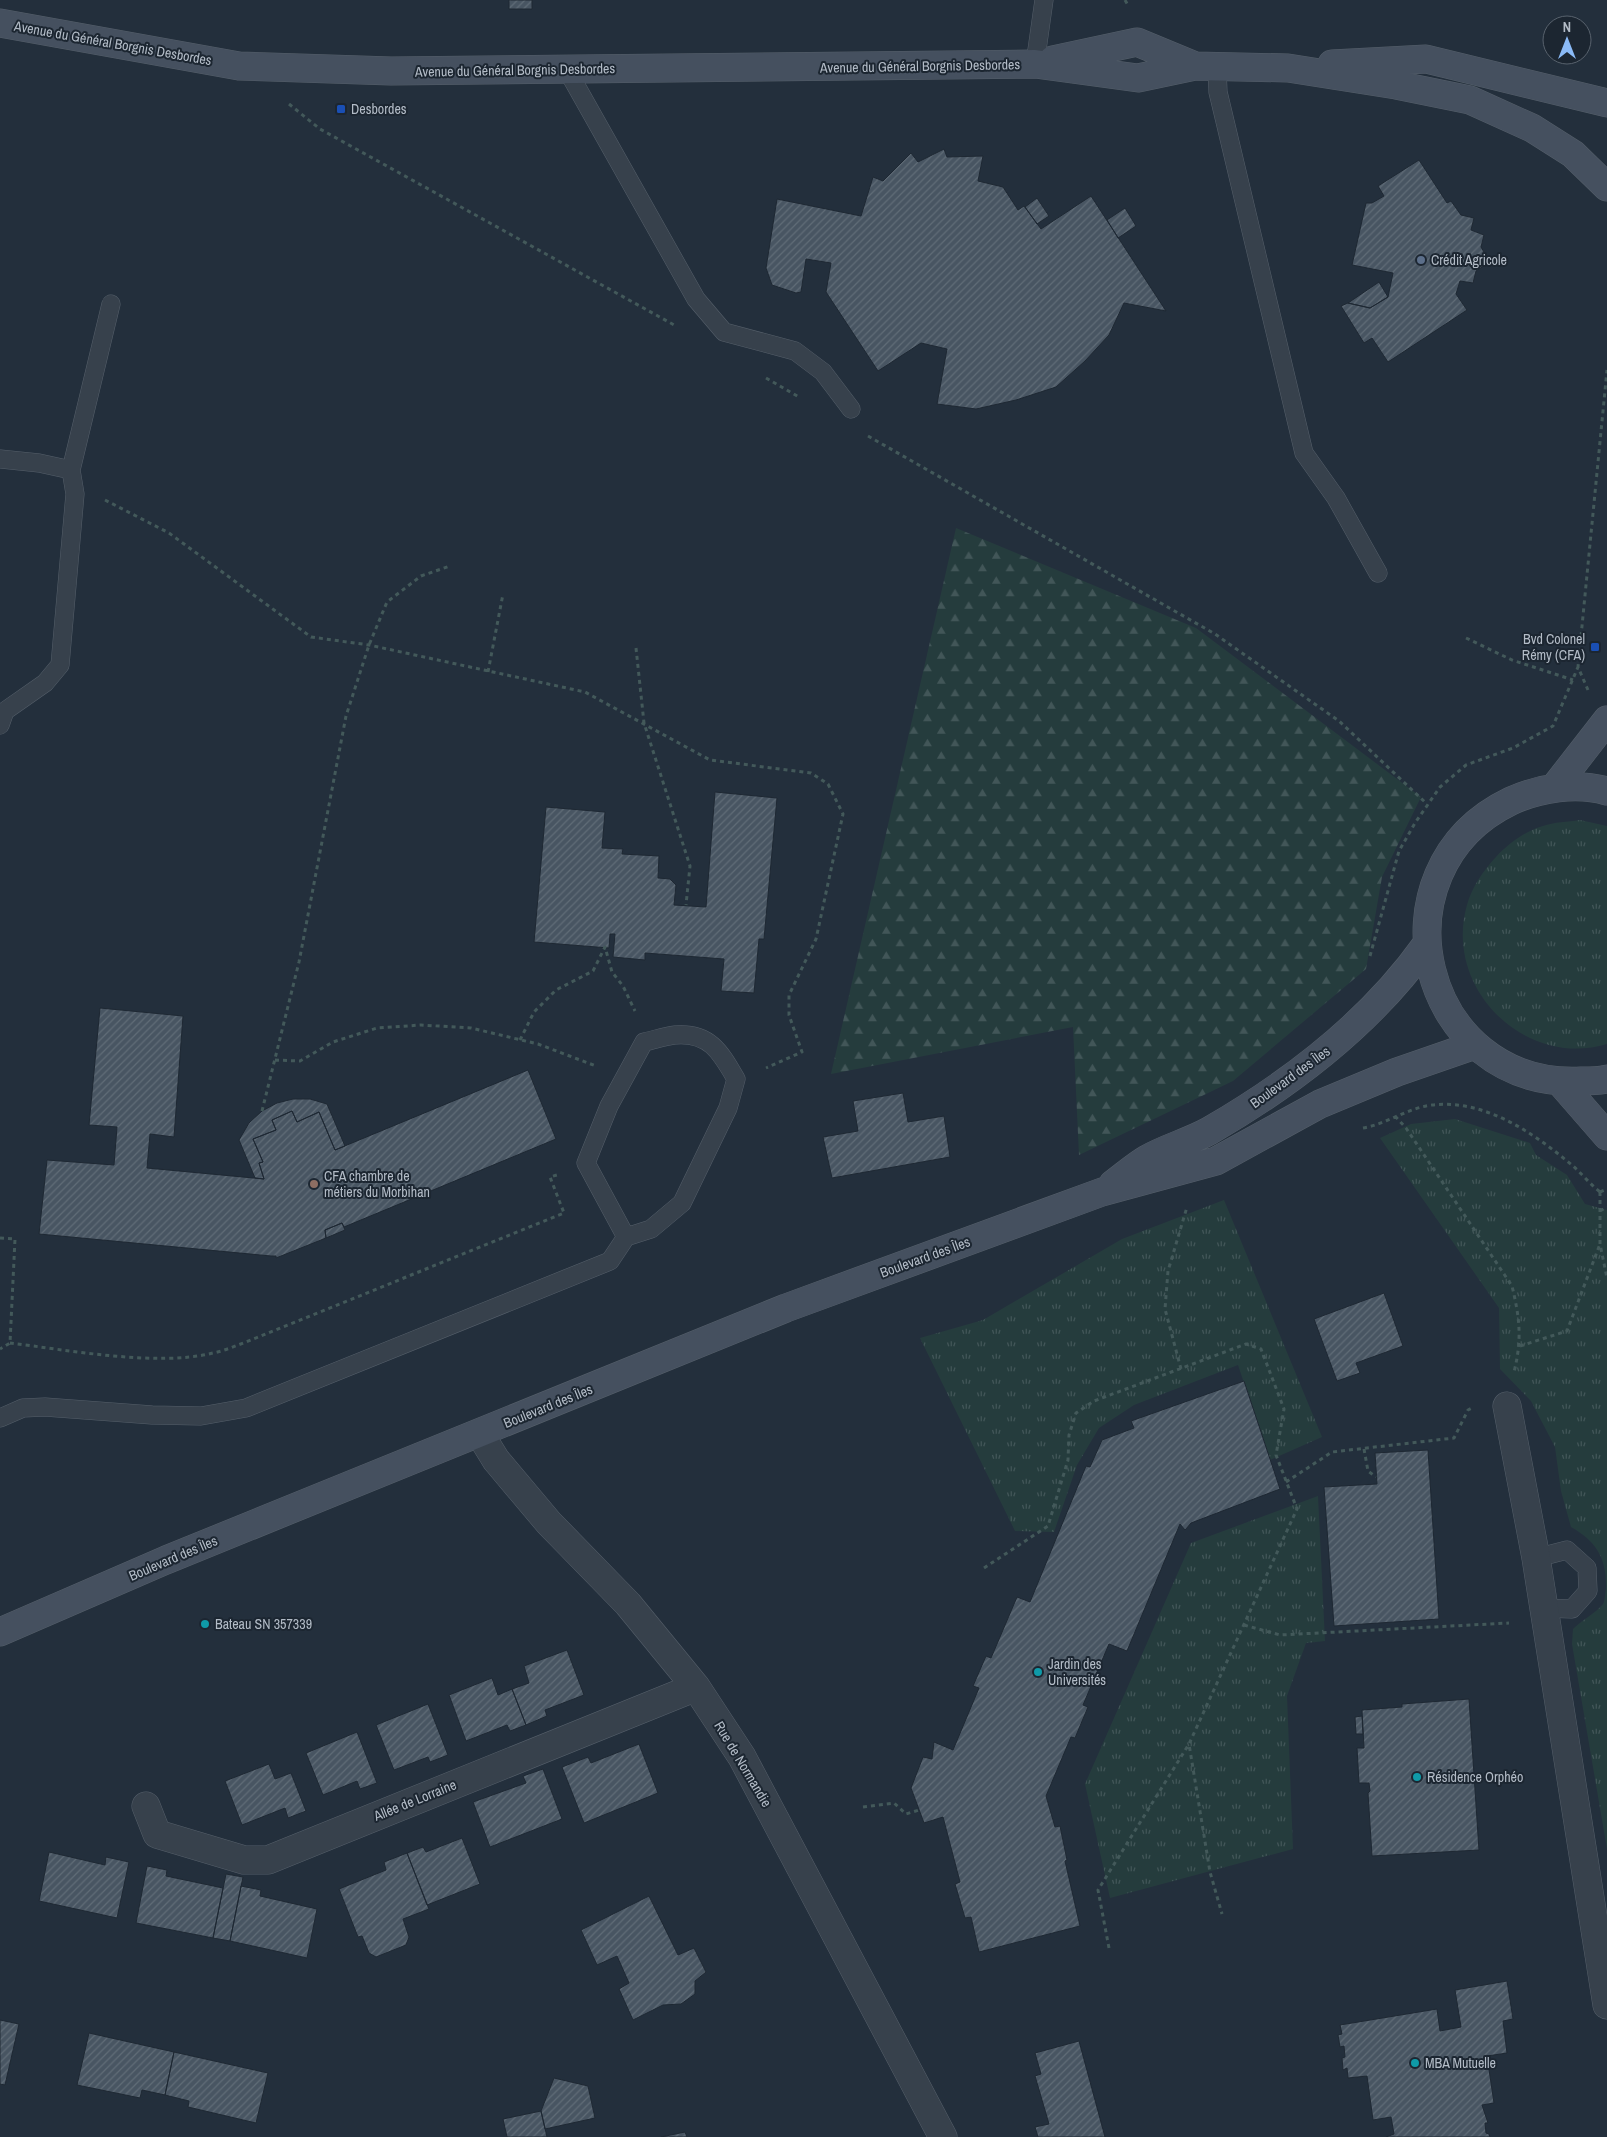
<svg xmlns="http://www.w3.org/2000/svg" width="1607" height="2137" font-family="'Archivo Narrow',sans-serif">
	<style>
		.grass { fill: url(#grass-tufts) }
		.forest { fill: url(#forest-firs) }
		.building { fill: url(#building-hatch); stroke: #1e2833 }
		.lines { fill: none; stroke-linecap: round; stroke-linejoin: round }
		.lane-casing { stroke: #555f6a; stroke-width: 19 }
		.street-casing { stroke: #555f6a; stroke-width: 29 }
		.secondary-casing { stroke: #555f6a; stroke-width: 29 }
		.path { stroke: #43595a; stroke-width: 3; stroke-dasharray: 4 4; stroke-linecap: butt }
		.lane { stroke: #37414c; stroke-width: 18 }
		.street { stroke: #37414c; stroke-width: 28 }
		.secondary { stroke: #45505f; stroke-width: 28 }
		.transit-dot { fill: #1a4fb4; stroke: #1c2631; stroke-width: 2 }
		.service-dot { fill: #5c6f8a; stroke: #1c2631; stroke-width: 2 }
		.education-dot { fill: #8d6e63; stroke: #1c2631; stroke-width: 2 }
		.culture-dot { fill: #0f9aa8; stroke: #1c2631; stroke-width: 2 }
		.labels { text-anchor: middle; stroke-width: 4; stroke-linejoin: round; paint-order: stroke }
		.street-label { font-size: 14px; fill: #b3bcc7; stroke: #1c2631 }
		.poi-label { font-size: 14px; fill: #b3bcc7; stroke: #1c2631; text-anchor: start }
	</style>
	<defs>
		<pattern id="grass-tufts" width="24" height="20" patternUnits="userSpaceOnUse" patternTransform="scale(1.25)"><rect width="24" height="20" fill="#253c3d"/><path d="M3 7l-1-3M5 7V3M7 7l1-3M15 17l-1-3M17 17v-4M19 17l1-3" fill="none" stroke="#425658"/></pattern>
		<pattern id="forest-firs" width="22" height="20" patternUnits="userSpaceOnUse" patternTransform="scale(1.25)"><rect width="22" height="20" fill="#253c3d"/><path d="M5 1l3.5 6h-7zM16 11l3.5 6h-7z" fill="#425658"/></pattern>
		<pattern id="building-hatch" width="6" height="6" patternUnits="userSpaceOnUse" patternTransform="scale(1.25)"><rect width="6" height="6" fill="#485562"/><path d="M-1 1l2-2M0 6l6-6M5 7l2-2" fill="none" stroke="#606c77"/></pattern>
	</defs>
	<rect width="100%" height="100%" fill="#232f3c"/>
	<path class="grass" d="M1580,820L1607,826V1044C1525,1069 1443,988 1467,905C1472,887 1483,871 1496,857C1508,844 1525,831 1543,826C1554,822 1568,822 1580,820Z
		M1455,1119L1530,1143L1536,1155L1567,1175L1585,1204L1607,1210V1849L1572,1644L1573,1629C1581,1621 1597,1612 1603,1604C1605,1601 1605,1593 1606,1589C1607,1558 1596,1541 1571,1527L1561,1491L1555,1447L1531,1401L1500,1369L1499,1308L1380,1138L1411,1124Z
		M1224,1200L1322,1437L1270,1460L1238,1365L1134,1405L1099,1428L1077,1465L1054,1532L1015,1531L920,1338L983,1320L1122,1239Z
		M1318,1496L1325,1641L1306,1643L1287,1696L1293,1849L1110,1898L1085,1784L1191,1543Z"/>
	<path class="forest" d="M956,528L1196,628L1421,797L1382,877L1366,969L1233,1081L1079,1155L1073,1027L831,1074Z"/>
	<path class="building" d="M509,0H532V9H509Z
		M944,149L947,157L983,156L978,181L1003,187L1018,210L1024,206L1041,229L1091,196L1166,311L1124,303L1109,335L1085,361L1056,387L1016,400L976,409L937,404L947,349L921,343L878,371L826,292L831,263L806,259L801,292L796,293L772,285L766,268L777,199L861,216L873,177L883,181L911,153L918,162Z
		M1419,160L1447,203L1451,201L1461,215L1474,218L1471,230L1484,235L1481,247L1490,262L1476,271L1473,283L1460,281L1456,294L1467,310L1388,362L1372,338L1364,343L1341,306L1348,303L1370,308L1388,297L1393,273L1352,265L1366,203H1372L1384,196L1378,186Z
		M1037,198L1049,216L1037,224L1025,207Z
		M1125,208L1136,226L1118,238L1107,220Z
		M1379,282L1388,297L1370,308L1348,303Z
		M715,792L777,798L764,939H759L754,993L721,991L724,959L645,953V960L613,957L615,934H610L609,948L534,942L546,807L605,812L602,848L623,849L622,854L659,856L658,878L670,879L676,885L674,905L706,907Z
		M100,1008L183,1016L174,1137L150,1134L147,1168L264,1179L259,1163L263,1162L253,1139L276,1130L272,1120L292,1111L297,1122L319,1112L335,1150L528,1070L556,1139L344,1227L342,1223L325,1230L326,1238L276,1258V1256H271L39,1234L47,1160L114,1165L117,1127L89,1125Z
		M903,1093L908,1122L944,1116L950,1157L832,1178L823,1137L858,1131L853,1101Z
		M293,1099H310L327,1104L345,1146L335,1150L319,1112L297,1122L292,1111L272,1120L276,1130L253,1139L263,1162L259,1163L264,1179L255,1178L239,1140L249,1123L262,1111L277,1103Z
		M342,1223L345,1230L326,1238L325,1230Z
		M1384,1293L1403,1346L1356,1363L1360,1373L1337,1381L1314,1319Z
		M1244,1381L1280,1489L1191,1523L1185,1530L1180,1524L1127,1651L1109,1644L1083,1705L1088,1707L1075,1738L1071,1737L1046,1796L1055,1827L1060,1826L1067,1860L1065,1861L1080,1926L979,1952L971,1917L965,1918L955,1884L960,1882L943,1817L924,1823L911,1788L923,1757L932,1759L934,1742L953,1750L979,1688L973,1686L986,1656L991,1658L1017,1597L1030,1602L1086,1466L1090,1467L1102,1440L1134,1428L1131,1421Z
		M1428,1450L1439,1619L1334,1626L1324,1487L1377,1484L1375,1453Z
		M567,1650L584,1695L545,1710L547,1716L526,1725L512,1689L529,1683L524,1666Z
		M492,1678L498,1695L512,1689L526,1725L510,1731L507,1725L466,1741L449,1695Z
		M1469,1699L1479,1850L1372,1856L1368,1793L1370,1791L1369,1783H1359L1357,1748H1364L1362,1710L1402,1707V1704Z
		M428,1704L448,1755L430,1762L428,1757L394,1770L376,1725Z
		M1362,1716L1363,1734H1356L1355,1717Z
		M357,1732L377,1783L360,1789L357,1781L323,1795L306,1753Z
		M639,1744L658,1793L584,1823L562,1767L588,1757L591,1763Z
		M269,1764L275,1779L291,1773L306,1811L288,1818L285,1808L242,1825L225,1781Z
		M543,1769L562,1819L490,1847L473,1802L526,1783L523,1776Z
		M462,1838L480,1884L427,1905L407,1853L423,1847L426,1852Z
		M49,1852L105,1865L106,1857L129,1862L117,1918L39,1901Z
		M407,1853L429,1909L403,1919L409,1937L406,1945L376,1957L369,1953L362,1936L358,1937L339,1889L386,1870L384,1862Z
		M147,1866L167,1870L166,1876L223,1888L213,1938L136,1923Z
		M226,1874L243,1877L230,1941L213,1938Z
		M241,1886L261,1890L260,1896L317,1909L307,1958L230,1941Z
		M649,1896L678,1955L694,1948L706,1972L695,1981V1994L681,2004L663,2005L633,2020L619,1989L629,1983L617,1956L597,1965L581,1930Z
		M1507,1981L1513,2019L1503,2021L1507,2053L1487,2056L1494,2103L1482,2105L1488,2123H1485L1486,2133L1489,2134L1490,2137H1386L1394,2134L1391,2117L1373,2120L1367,2076L1348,2078L1347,2068L1343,2070L1342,2058L1345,2057L1344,2046L1340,2047L1338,2035L1342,2034L1340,2025L1437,2009L1440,2031L1461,2027L1455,1990Z
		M0,2020L19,2024L5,2085L0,2084Z
		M89,2033L174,2052L165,2095L142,2090L140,2098L77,2085Z
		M1079,2041L1105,2137H1038L1035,2127L1049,2124L1035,2076L1041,2074L1035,2053Z
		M174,2052L268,2073L256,2123L188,2107L189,2101L165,2095Z
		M554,2078L588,2086L595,2118L545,2129L541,2111Z
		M541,2111L547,2137H507L503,2119Z
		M685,2132L687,2137H661Z"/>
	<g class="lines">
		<g class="lane-casing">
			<path id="lane" d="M1035,64L1044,0
				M1217,66L1218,92L1304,453L1336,498L1378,573
				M566,68L696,299L724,332L795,351L823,372L851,409
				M0,459L39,463L71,470L111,304
				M0,725L5,711L45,683L60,665L75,494L71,470
				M0,1418L23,1408L45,1407L152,1415L201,1416L246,1408L610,1261L626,1237L651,1229L682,1203L728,1108L736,1079C721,1053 710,1032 675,1035C665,1036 654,1040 644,1042L609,1106L586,1163L626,1237
				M1536,1558L1567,1550L1587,1568L1588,1591L1572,1609L1542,1608"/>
		</g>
		<g class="street-casing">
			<path id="street" d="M1507,1406L1536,1558L1607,2005
				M480,1434L496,1460L549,1523L628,1604L696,1687L742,1757L943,2137
				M146,1806L157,1834L244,1860H268L696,1687"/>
		</g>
		<g class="secondary-casing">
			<path id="secondary" d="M0,23L239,66L391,71L1035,64L1138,78L1195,66L1288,68L1396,85L1470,100L1532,128L1573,154L1607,187
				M1053,60L1137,42L1195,66
				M1332,64L1426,59L1607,103
				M1554,788L1607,720
				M1607,791C1577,782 1539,788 1511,801C1367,870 1420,1089 1581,1081C1589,1081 1599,1081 1607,1079
				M1560,1082L1607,1136
				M1113,1184C1124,1176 1135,1166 1147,1159C1166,1148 1189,1142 1209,1131C1292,1083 1370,1024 1426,945
				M0,1632L166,1560L786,1308L1102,1192L1216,1161L1320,1104L1397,1072L1475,1045"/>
		</g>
		<path class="path" d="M1125,0L1129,7
			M289,104L320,129L676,326
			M766,378L799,397
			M868,436L1215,634L1339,721L1427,804
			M105,500L169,533L311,637L369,645L585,692L710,760L811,773L828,784L843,814L816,939L789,995V1015L802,1052L766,1068
			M1466,638L1512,660L1573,680
			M636,648L644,723L690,866L686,905
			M488,672L503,594
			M1588,690L1578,667L1607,370
			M1370,956L1399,851L1415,823L1440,787L1466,765L1513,748L1553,726L1578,667
			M520,1040L534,1012L556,990L593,971L605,947L612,972L623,986L635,1011
			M275,1060L300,1061L333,1042L377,1028L421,1025L471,1028L538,1044L596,1066
			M262,1111L299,962L346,716L369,645L387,602L421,576L450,566
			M1395,1116L1406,1128L1512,1286C1520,1319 1522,1340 1514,1372
			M1363,1128C1387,1124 1407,1108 1432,1105C1485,1099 1534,1133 1573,1166C1582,1174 1590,1184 1600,1192
			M1600,1192V1244L1607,1278
			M1600,1192L1607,1189
			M1600,1211L1607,1207
			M0,1238L15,1239L10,1343L0,1349
			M10,1343C68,1350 158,1367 213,1353C224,1351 235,1346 246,1342L564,1213L550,1177L557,1175
			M1520,1346L1567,1331L1600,1244
			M1181,1369L1165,1309L1168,1271L1187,1207
			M1364,1449L1368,1471L1376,1477
			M1286,1482L1332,1452L1454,1438L1468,1410L1472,1408
			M984,1568L1048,1526L1068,1460L1069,1435L1076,1413L1094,1401L1246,1344L1261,1349L1284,1409L1276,1455L1297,1509L1189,1744L1210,1872L1222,1914
			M1244,1625L1280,1635L1509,1623
			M863,1807L894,1803L906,1814L919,1810
			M1109,1948L1098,1890L1189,1744"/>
		<use href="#lane" class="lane"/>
		<use href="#street" class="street"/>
		<use href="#secondary" class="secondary"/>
	</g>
	<g class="transit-dot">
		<rect x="336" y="104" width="10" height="10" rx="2.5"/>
		<rect x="1590" y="642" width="10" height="10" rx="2.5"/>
	</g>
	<circle class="service-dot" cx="1421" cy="260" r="5"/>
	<circle class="education-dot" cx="314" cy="1184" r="5"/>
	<g class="culture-dot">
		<circle cx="205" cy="1624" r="5"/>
		<circle cx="1038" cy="1672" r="5"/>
		<circle cx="1417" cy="1777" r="5"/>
		<circle cx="1415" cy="2063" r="5"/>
	</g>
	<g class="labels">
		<g class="street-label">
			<text transform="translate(113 43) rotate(10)" y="5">Avenue du Général Borgnis Desbordes</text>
			<text transform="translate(920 66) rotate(-1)" y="5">Avenue du Général Borgnis Desbordes</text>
			<text transform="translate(515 70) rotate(-1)" y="5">Avenue du Général Borgnis Desbordes</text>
			<text transform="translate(1290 1077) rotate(-36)" y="5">Boulevard des Îles</text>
			<text transform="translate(925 1257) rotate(-20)" y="5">Boulevard des Îles</text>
			<text transform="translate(548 1406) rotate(-22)" y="5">Boulevard des Îles</text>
			<text transform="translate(173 1558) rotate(-23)" y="5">Boulevard des Îles</text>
			<text transform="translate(743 1764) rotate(59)" y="5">Rue de Normandie</text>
			<text transform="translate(415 1800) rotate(-22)" y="5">Allée de Lorraine</text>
		</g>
		<g class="poi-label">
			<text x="351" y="114">Desbordes</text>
			<text x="1431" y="265">Crédit Agricole</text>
			<text x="1585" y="644" text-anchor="end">Bvd Colonel<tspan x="1585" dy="16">Rémy (CFA)</tspan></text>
			<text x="324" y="1181">CFA chambre de<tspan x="324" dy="16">métiers du Morbihan</tspan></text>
			<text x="215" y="1629">Bateau SN 357339</text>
			<text x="1048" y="1669">Jardin des<tspan x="1048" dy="16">Universités</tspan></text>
			<text x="1427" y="1782">Résidence Orphéo</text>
			<text x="1425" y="2068">MBA Mutuelle</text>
		</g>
	</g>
	<g transform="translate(1567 40)"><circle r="24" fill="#1c2631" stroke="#58626d"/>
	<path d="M0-4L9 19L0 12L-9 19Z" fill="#8abaf6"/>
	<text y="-8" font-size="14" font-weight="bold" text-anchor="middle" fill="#b3bcc7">N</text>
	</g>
</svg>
